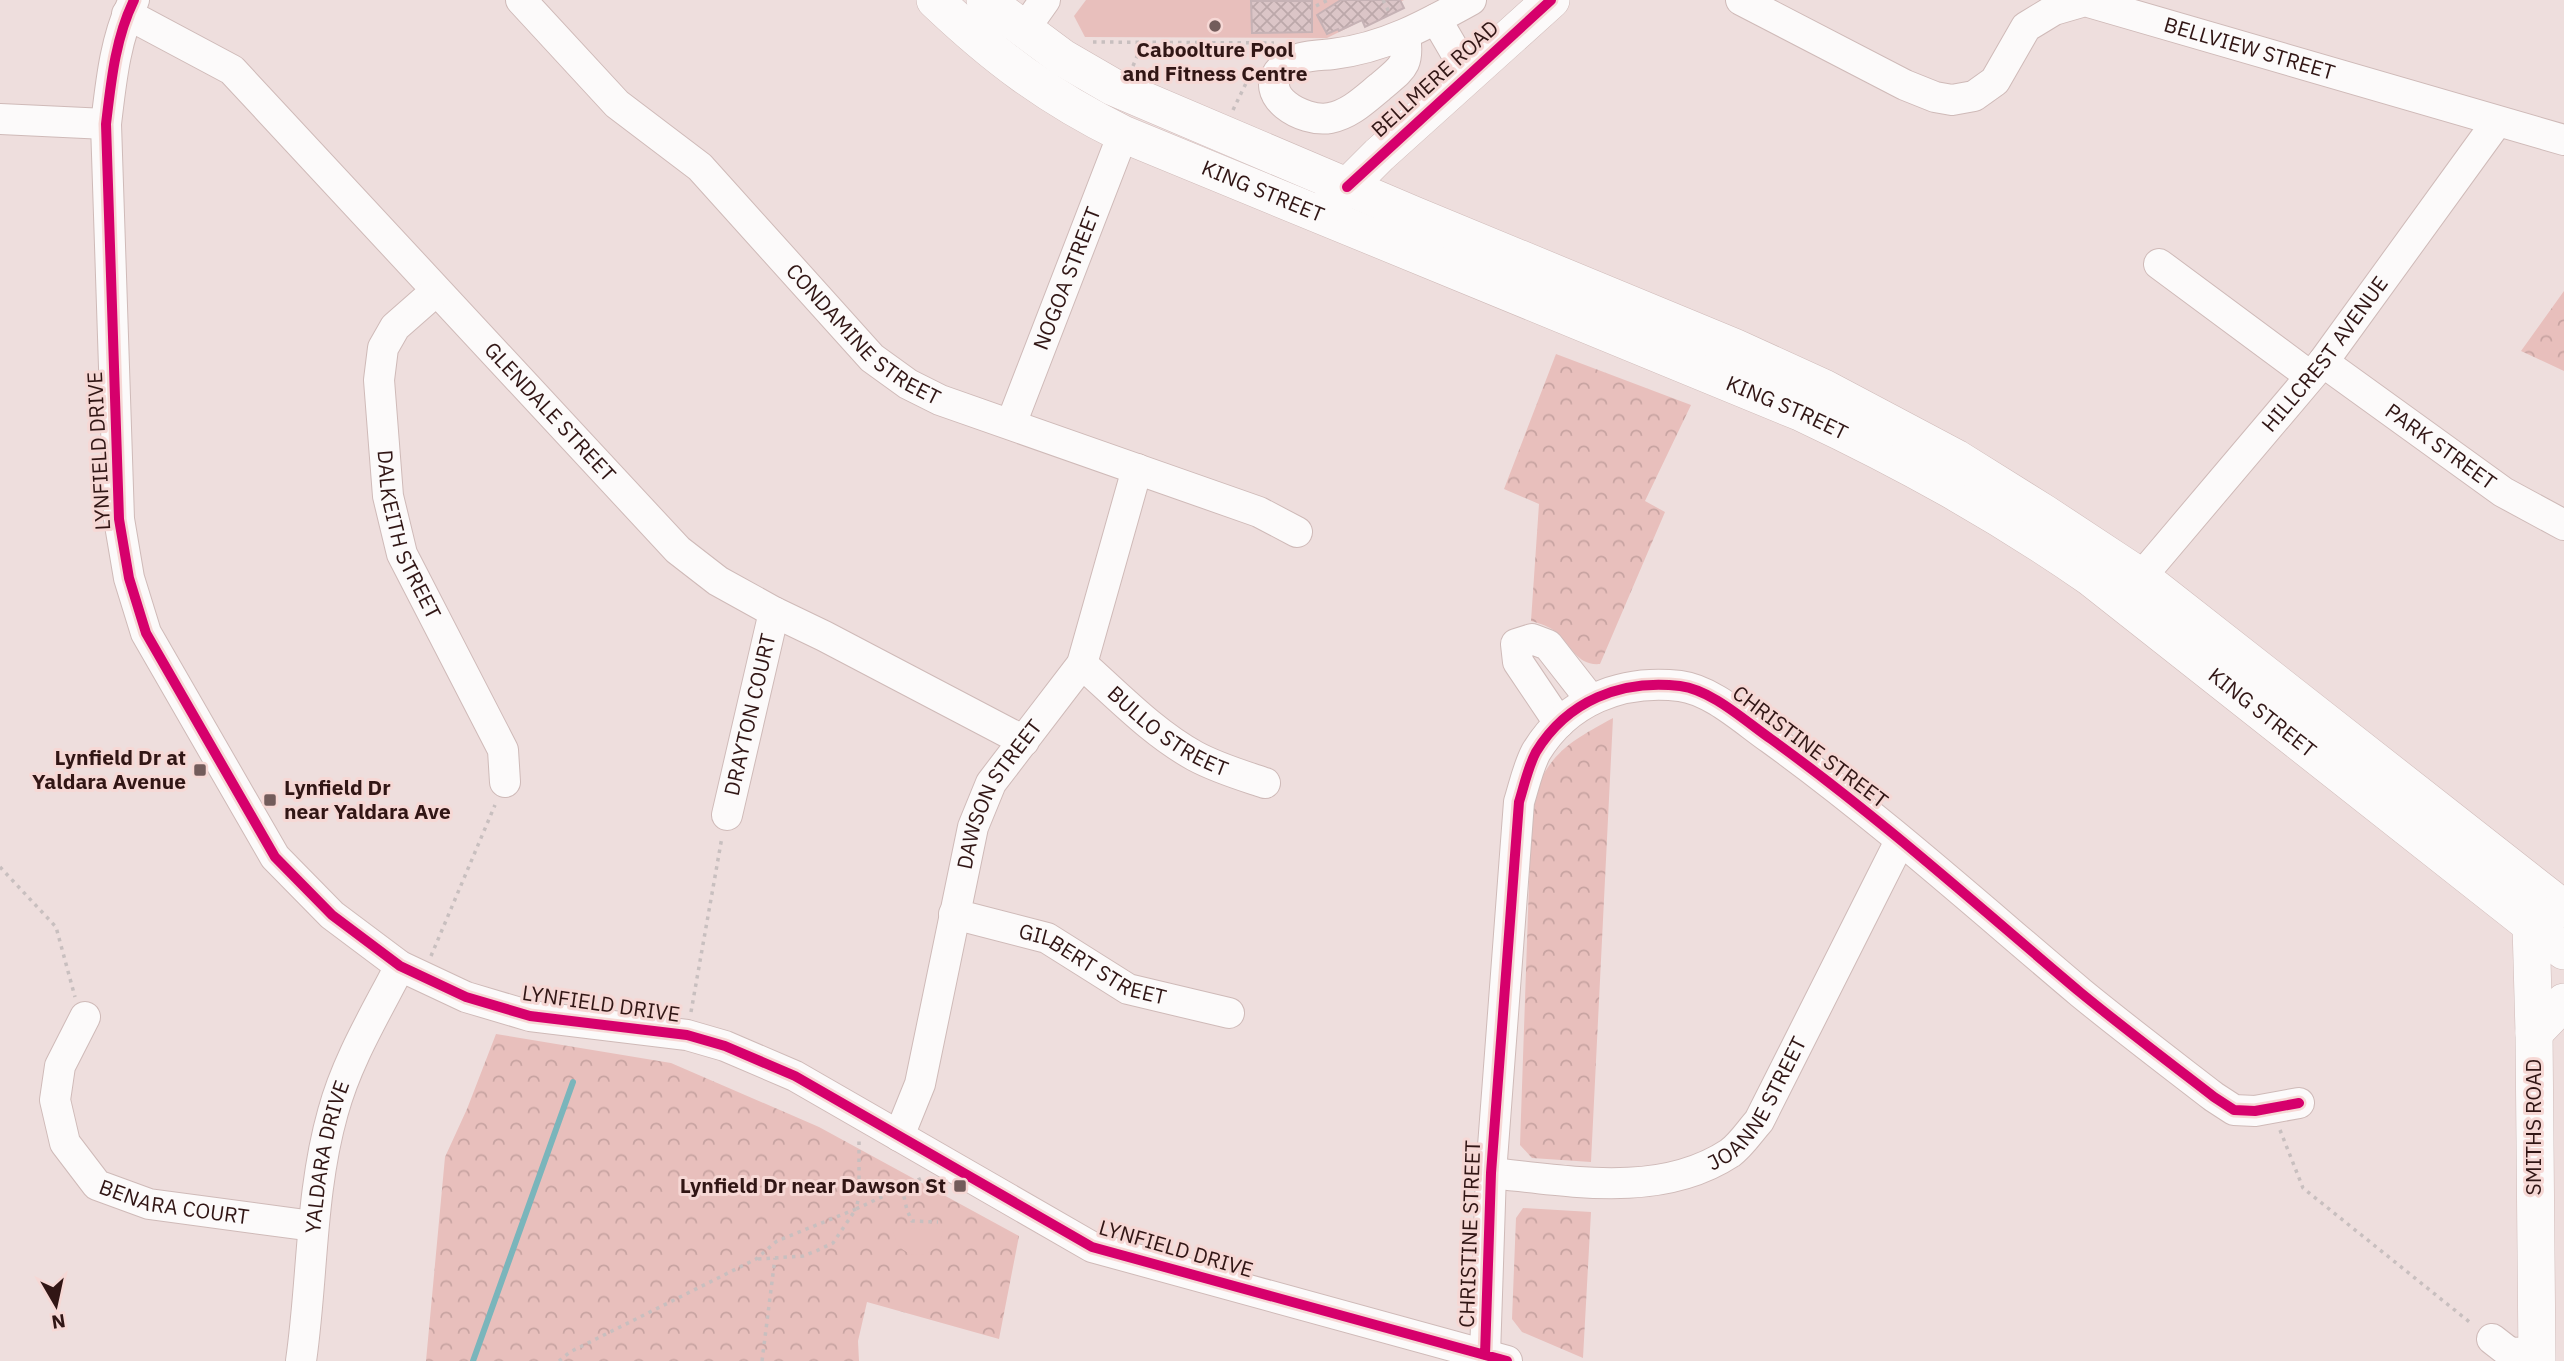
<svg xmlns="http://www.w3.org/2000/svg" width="2564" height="1361" font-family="'IBM Plex Sans',sans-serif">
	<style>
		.forest { fill: url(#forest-crowns) }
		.pitch { fill: #e8bfbc }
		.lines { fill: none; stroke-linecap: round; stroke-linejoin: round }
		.stream { stroke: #7ab5bb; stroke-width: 6 }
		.building { fill: url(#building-cross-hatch); stroke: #c6b2b5; stroke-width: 2 }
		.minor-casing { stroke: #cfbab8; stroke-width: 32 }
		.major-casing { stroke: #cfbab8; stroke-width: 38 }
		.path { stroke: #c8bfbf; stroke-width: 3.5; stroke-dasharray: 3.5 5; stroke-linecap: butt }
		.minor { stroke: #fcfafa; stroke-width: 30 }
		.major { stroke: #fcfafa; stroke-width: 37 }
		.cycleway-casing { stroke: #f6d8d5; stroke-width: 15 }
		.cycleway { stroke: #d6006c; stroke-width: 10 }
		.poi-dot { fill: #735c5b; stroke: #f6d8d5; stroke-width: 2.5 }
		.labels { text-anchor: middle; stroke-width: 6; stroke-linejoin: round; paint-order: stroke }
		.street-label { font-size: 21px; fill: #311615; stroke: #f6d8d5 }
		.poi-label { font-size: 21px; font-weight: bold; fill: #311615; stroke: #f6d8d5; text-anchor: end }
	</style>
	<defs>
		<pattern id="forest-crowns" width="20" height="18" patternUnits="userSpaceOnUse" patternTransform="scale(1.75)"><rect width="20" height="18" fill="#e8bfbc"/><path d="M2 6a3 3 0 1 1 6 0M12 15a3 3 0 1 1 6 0" fill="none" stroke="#c7a3a1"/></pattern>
		<pattern id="building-cross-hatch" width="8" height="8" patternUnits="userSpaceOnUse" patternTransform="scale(1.75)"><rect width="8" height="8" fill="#dbc5c7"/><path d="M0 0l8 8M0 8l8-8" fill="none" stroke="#bca8aa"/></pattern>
	</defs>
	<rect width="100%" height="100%" fill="#eededd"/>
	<path class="forest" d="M2564,291V371L2521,351Z
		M1556,354L1691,405L1645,501L1665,512L1600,664C1577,666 1572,646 1557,633C1549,626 1541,624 1531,621L1539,504L1504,489Z
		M1613,718L1591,1162L1532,1158L1520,1145L1532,796C1554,749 1570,742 1613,718Z
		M496,1034L671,1063L819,1127L1019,1236L999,1339L867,1302L858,1341L859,1361H426L445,1157L467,1109Z
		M1523,1208L1591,1212L1583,1358L1522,1332L1512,1319L1516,1218Z"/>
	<path class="pitch" d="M1086,0H1404L1327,38L1085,37L1074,16Z
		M893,1228L943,1230C939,1264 895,1263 893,1228Z"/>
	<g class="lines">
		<path class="stream" d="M473,1361L573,1082"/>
	</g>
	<path class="building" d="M1341,0H1400L1404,8L1365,27L1362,20L1339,31L1338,29L1327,34L1317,15Z
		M1251,1H1312V32L1252,33Z"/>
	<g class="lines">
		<g class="minor-casing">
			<g id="minor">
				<path d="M134,0C115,39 111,82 106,124L119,519L129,578L146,633L275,857L332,915L400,966L466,997L530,1016L687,1035L725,1046L795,1076L1092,1247L1507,1361"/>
				<path id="s1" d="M521,0L617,104L700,167L872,358L908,384L940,400L1259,512L1297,532"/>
				<path id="s2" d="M1741,0L1905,85L1935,97L1952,100L1974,96L1995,81L2026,27L2054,10L2085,1L2564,140"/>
				<path id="s3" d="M127,14L232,70L678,550L718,581L774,612L824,636L1024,741"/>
				<path d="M1436,19L1457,55L1472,71"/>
				<path d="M1023,31L1045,0"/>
				<path d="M1405,35C1410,66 1402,68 1380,87C1364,100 1350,114 1330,118C1303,123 1255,95 1282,68C1295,55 1316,56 1333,54C1384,48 1426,25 1471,0"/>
				<path d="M0,119L106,124"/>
				<path d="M2159,264L2310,376"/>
				<path id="s4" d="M436,291L395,327L383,348L379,380L388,496L402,554L503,750L505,782"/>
				<path id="s5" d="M2323,362L2503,492L2564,525"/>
				<path id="s6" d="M1011,424L1123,134"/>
				<path id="s7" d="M2141,577L2323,362L2497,122"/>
				<path id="s8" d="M1082,664C1117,695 1153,733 1195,756C1217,768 1241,775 1265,783"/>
				<path d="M1559,723L1518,662L1516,644L1532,639L1548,645L1591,700"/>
				<path id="s9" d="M727,815L774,612"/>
				<path id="s10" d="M954,914L1047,938L1128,989L1229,1013"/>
				<path id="s11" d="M85,1017L60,1066L55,1100L65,1143L97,1185L149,1204L313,1226"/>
				<path id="s12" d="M899,1136L920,1084L973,827L991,783L1082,664L1137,469"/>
				<path id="s13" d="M1491,1173C1569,1181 1660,1199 1730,1153C1741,1145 1750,1131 1759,1121L1900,841"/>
				<path d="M2492,1339L2510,1353L2536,1352"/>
				<path d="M1485,1355L1491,1173L1519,802C1524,786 1528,767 1536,752C1567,701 1621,679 1680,686C1712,690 1745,721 1771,739C1879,817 1979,907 2081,993C2125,1029 2170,1063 2214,1097L2234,1110L2255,1111L2299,1103"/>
				<path id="s14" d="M301,1361C313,1278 310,1193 333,1112C347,1060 376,1013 400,966"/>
			</g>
		</g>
		<g class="major-casing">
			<g id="major">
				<path id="s15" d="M935,0C995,57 1048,97 1123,134L1802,413C1906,462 1996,512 2090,577L2564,951"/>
				<path d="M985,0L1063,58L1113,87L1414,215L1734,347L1824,388L1956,458L2044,513L2141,577L2564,909"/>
				<path d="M1331,203L1379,155L1551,0"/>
				<path d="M2534,1033L2564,1002"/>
				<path d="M2537,1361L2534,1033L2531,925L2539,914"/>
			</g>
		</g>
		<path class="path" d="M1383,0L1390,14
			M1316,6L1328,0
			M1093,42L1274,43
			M1133,66L1143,42
			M1233,110L1251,73
			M0,867L56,927L75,997
			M431,956L495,805
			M691,1012L722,837
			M2280,1130L2303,1188L2472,1324
			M902,1188L907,1210L912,1221L938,1222
			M758,1259L803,1256L816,1251L833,1243L856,1209L922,1178
			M559,1361L570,1352L756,1259L777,1241L856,1209L859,1196V1141
			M762,1361L775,1258"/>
		<use href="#minor" class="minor"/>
		<use href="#major" class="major"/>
		<g class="cycleway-casing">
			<path id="cycleway" d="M134,0C115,39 111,82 106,124L119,519L129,578L146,633L275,857L332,915L400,966L466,997L530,1016L687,1035L725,1046L795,1076L1092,1247L1507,1361
				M1347,187L1551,0
				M1485,1355L1491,1173L1519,802C1524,786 1528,767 1536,752C1567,701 1621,679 1680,686C1712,690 1745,721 1771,739C1879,817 1979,907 2081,993C2125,1029 2170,1063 2214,1097L2234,1110L2255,1111L2299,1103"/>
		</g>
		<use href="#cycleway" class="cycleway"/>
	</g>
	<g class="poi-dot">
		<circle cx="1215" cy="26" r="7"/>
		<rect x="193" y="763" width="14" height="14" rx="3.5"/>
		<rect x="263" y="793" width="14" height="14" rx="3.5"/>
		<rect x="953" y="1179" width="14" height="14" rx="3.5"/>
	</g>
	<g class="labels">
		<g class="street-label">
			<text dy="7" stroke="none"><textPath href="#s2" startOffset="581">BELLVIEW STREET</textPath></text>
			<text transform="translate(1435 79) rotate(-42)" y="7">BELLMERE ROAD</text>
			<text dy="7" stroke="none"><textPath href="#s15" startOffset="383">KING STREET</textPath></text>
			<text dy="7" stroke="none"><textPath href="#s6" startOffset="156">NOGOA STREET</textPath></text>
			<text dy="7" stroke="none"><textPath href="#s1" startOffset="481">CONDAMINE STREET</textPath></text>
			<text dy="7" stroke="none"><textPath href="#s7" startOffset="289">HILLCREST AVENUE</textPath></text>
			<text dy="7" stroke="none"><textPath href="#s15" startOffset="950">KING STREET</textPath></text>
			<text dy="7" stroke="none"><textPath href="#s3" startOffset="586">GLENDALE STREET</textPath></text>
			<text dy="7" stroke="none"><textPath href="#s5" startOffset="145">PARK STREET</textPath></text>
			<text transform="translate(99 451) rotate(-93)" y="7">LYNFIELD DRIVE</text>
			<text dy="7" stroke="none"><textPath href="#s4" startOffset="270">DALKEITH STREET</textPath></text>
			<text dy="7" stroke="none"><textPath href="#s15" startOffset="1517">KING STREET</textPath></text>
			<text dy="7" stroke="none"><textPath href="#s9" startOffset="103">DRAYTON COURT</textPath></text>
			<text dy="7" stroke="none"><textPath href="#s8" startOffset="110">BULLO STREET</textPath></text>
			<text transform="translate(1810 747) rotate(37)" y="7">CHRISTINE STREET</text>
			<text dy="7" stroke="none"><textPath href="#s12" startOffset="359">DAWSON STREET</textPath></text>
			<text dy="7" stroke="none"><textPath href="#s10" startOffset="149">GILBERT STREET</textPath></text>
			<text transform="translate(601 1004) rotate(8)" y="7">LYNFIELD DRIVE</text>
			<text dy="7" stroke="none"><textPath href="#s13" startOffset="301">JOANNE STREET</textPath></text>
			<text transform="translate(2534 1127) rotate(-90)" y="7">SMITHS ROAD</text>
			<text dy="7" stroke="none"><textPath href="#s14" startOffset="206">YALDARA DRIVE</textPath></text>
			<text dy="7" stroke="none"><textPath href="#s11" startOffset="266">BENARA COURT</textPath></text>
			<text transform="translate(1470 1234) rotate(-88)" y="7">CHRISTINE STREET</text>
			<text transform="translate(1176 1249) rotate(16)" y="7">LYNFIELD DRIVE</text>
		</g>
		<g class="poi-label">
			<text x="1215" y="57" text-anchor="middle">Caboolture Pool<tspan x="1215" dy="24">and Fitness Centre</tspan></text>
			<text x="186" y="765">Lynfield Dr at<tspan x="186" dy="24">Yaldara Avenue</tspan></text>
			<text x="284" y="795" text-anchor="start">Lynfield Dr<tspan x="284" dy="24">near Yaldara Ave</tspan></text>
			<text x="946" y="1193">Lynfield Dr near Dawson St</text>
		</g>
	</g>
	<g transform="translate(56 1305) rotate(171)" stroke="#f6d8d5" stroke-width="5" paint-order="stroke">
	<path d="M0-5L12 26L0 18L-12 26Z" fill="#311615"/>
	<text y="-10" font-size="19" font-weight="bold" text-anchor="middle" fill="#311615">N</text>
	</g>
</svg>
